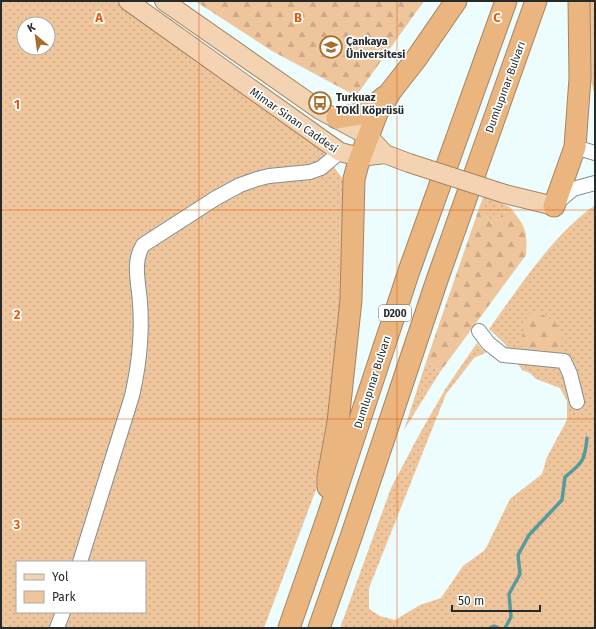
<svg xmlns="http://www.w3.org/2000/svg" width="596" height="629" font-family="'Fira Sans',sans-serif">
	<style>
		.green { fill: url(#green-dots); fill-rule: evenodd }
		.forest { fill: url(#forest-firs) }
		.lines { fill: none; stroke-linecap: round; stroke-linejoin: round }
		.stream { stroke: #559b9e; stroke-width: 3.5 }
		.minor-casing { stroke: #829090; stroke-width: 16 }
		.major-casing { stroke: #a68461; stroke-width: 20 }
		.highway-casing { stroke: #a68461; stroke-width: 23 }
		.minor { stroke: #fff; stroke-width: 14 }
		.major { stroke: #f3d3b2; stroke-width: 18 }
		.highway { stroke: #ebb57f; stroke-width: 21 }
		.major-bridge-casing { stroke: #a68461; stroke-width: 20; stroke-linecap: butt }
		.major-bridge { stroke: #f3d3b2; stroke-width: 18 }
		.grid { fill: none; stroke: #e8590c; stroke-width: 1; stroke-opacity: 0.55 }
		.labels { text-anchor: middle; stroke-width: 3.5; stroke-linejoin: round; paint-order: stroke }
		.shield { fill: #fff; stroke: #666a6a; stroke-width: 1 }
		.shield-label { font-size: 10px; font-weight: bold; fill: #252a2a }
		.poi-label { font-size: 11px; font-weight: bold; fill: #252a2a; stroke: #fff; text-anchor: start }
		.street-label { font-size: 11px; fill: #252a2a; stroke: #fff }
		.grid-label { font-size: 13px; text-anchor: middle; font-weight: bold; fill: #e8590c; stroke: #fff; stroke-width: 3.5; stroke-linejoin: round; paint-order: stroke }
	</style>
	<defs>
		<pattern id="green-dots" width="8" height="8" patternUnits="userSpaceOnUse"><rect width="8" height="8" fill="#efc59c"/><path d="M2 2h.1M6 6h.1" fill="none" stroke="#cda987" stroke-width="1.8" stroke-linecap="round"/></pattern>
		<pattern id="forest-firs" width="22" height="20" patternUnits="userSpaceOnUse"><rect width="22" height="20" fill="#efc59c"/><path d="M5 1l3.5 6h-7zM16 11l3.5 6h-7z" fill="#cda987"/></pattern>
	</defs>
	<rect width="100%" height="100%" fill="#edfcfd"/>
	<path class="green" d="M1,1H124L320,148L345,182L355,201L326,463L264,628H1ZM24,24H48V48H24ZM17,562H145V612H17Z
		M585,1H595V96L589,73Z
		M485,197L510,207L492,224L485,213Z
		M595,205V628H340L391,488L419,435L446,388L477,343L482,349L487,352L474,358L446,394L369,588V609L380,616L395,620L420,605L441,598L463,566L485,550L510,499L542,474L547,457L567,420V401L560,388L536,379L530,373L522,370L505,344L489,329C521,285 551,237 595,205Z
		M426,362L440,372L404,430Z"/>
	<path class="forest" d="M195,1H424L356,96L272,51Z
		M591,34L595,35V64L593,59Z
		M483,197H485V213L492,224L510,207C525,227 528,229 526,255L440,372L426,362Z
		M536,311L555,322L562,337L559,351C543,354 533,352 519,344L525,328L527,315Z"/>
	<g class="lines">
		<path class="stream" d="M490,628L494,626L498,628
			M505,628L511,617L509,594L520,574L518,555L529,535L562,500L565,477C582,463 585,461 587,438"/>
		<g class="minor-casing">
			<path id="minor" d="M575,147L595,153
				M555,204L573,189L595,183
				M479,331L488,343L503,355L564,361L570,374L577,402
				M80,562L132,396C136,378 139,361 140,343C141,330 141,316 140,303C139,284 132,262 143,245L216,198L240,185L257,179L269,176L310,172L321,168L340,152
				M57,628L63,612"/>
		</g>
		<g class="major-casing">
			<path id="major" d="M128,1L340,152L360,157L385,154
				M164,1L320,110L368,136L385,154L409,163
				M505,194L554,206"/>
		</g>
		<g class="highway-casing">
			<path id="highway" d="M337,118L360,114L367,112L384,97
				M554,206L575,147L580,78L579,1
				M328,487V477L338,422L351,300L354,179L358,164L377,113L391,91L416,59L456,1
				M289,628L327,519L409,271L506,1
				M319,628L351,537L437,280L536,1"/>
		</g>
		<use href="#minor" class="minor"/>
		<use href="#major" class="major"/>
		<use href="#highway" class="highway"/>
		<g class="major-bridge-casing">
			<path id="major-bridge" d="M409,163L505,194"/>
		</g>
		<use href="#major-bridge" class="major-bridge"/>
	</g>
	<path class="grid" d="M199,1V628M397,1V628M1,210H595M1,419H595"/>
	<defs>
		<g id="university-ring" transform="scale(1.15)"><circle r="9.5" fill="#fff" stroke="#a86e2d" stroke-width="1.5"/><path d="M0-5L7-2L0 1L-7-2ZM-4 1L0 2.5L4 1V4Q0 6-4 4Z" fill="#a86e2d"/></g>
		<g id="bus-ring" transform="scale(1.15)"><circle r="9.5" fill="#fff" stroke="#a86e2d" stroke-width="1.5"/><path d="M-5-6H5V4H4V6H2V4H-2V6H-4V4H-5ZM-3.5-4V0h7V-4ZM-3.5 1.2v1.5H-2V1.2ZM2 1.2v1.5H3.5V1.2Z" fill="#a86e2d"/></g>
	</defs>
	<g fill-rule="evenodd">
		<use href="#university-ring" x="331" y="47"/>
		<use href="#bus-ring" x="320" y="103"/>
	</g>
	<g class="labels">
		<rect class="shield" x="379" y="305" width="32" height="16" rx="3"/>
		<g class="shield-label">
			<text x="395" y="317">D200</text>
		</g>
		<g class="poi-label">
			<text x="346" y="45">Çankaya<tspan x="346" dy="13">Üniversitesi</tspan></text>
			<text x="336" y="101">Turkuaz<tspan x="336" dy="13">TOKİ Köprüsü</tspan></text>
		</g>
		<g class="street-label">
			<text transform="translate(505 87) rotate(-70)" y="4">Dumlupınar Bulvarı</text>
			<text transform="translate(294 120) rotate(35)" y="4">Mimar Sinan Caddesi</text>
			<text transform="translate(372 382) rotate(-72)" y="4">Dumlupınar Bulvarı</text>
		</g>
	</g>
	<g class="grid-label">
		<text x="99" y="22">A</text>
		<text x="298" y="22">B</text>
		<text x="497" y="22">C</text>
		<text x="17" y="109">1</text>
		<text x="17" y="319">2</text>
		<text x="17" y="529">3</text>
	</g>
	<rect width="596" height="629" fill="none" stroke="#252a2a" stroke-width="4"/>
	<rect x="16" y="561" width="130" height="52" fill="#ffffff" stroke="#a8aaaa"/>
	<rect x="24" y="574" width="20" height="6" fill="#f3d3b2" stroke="#a8aaaa"/>
	<text x="52" y="581" font-size="12" fill="#252a2a">Yol</text>
	<rect x="24" y="591" width="20" height="12" fill="#efc59c" stroke="#a8aaaa"/>
	<text x="52" y="601" font-size="12" fill="#252a2a">Park</text>
	<g transform="translate(36 36) rotate(331)"><circle r="19" fill="#ffffff" stroke="#a8aaaa"/>
	<path d="M0-3L7 15L0 10L-7 15Z" fill="#a86e2d"/>
	<text y="-6" font-size="11" font-weight="bold" text-anchor="middle" fill="#252a2a">K</text>
	</g>
	<path d="M452 605v6h88v-6" fill="none" stroke="#252a2a" stroke-width="2"/>
	<text x="458" y="605" font-size="12" fill="#252a2a" stroke="#ffffff" stroke-width="3" paint-order="stroke">50 m</text>
</svg>
